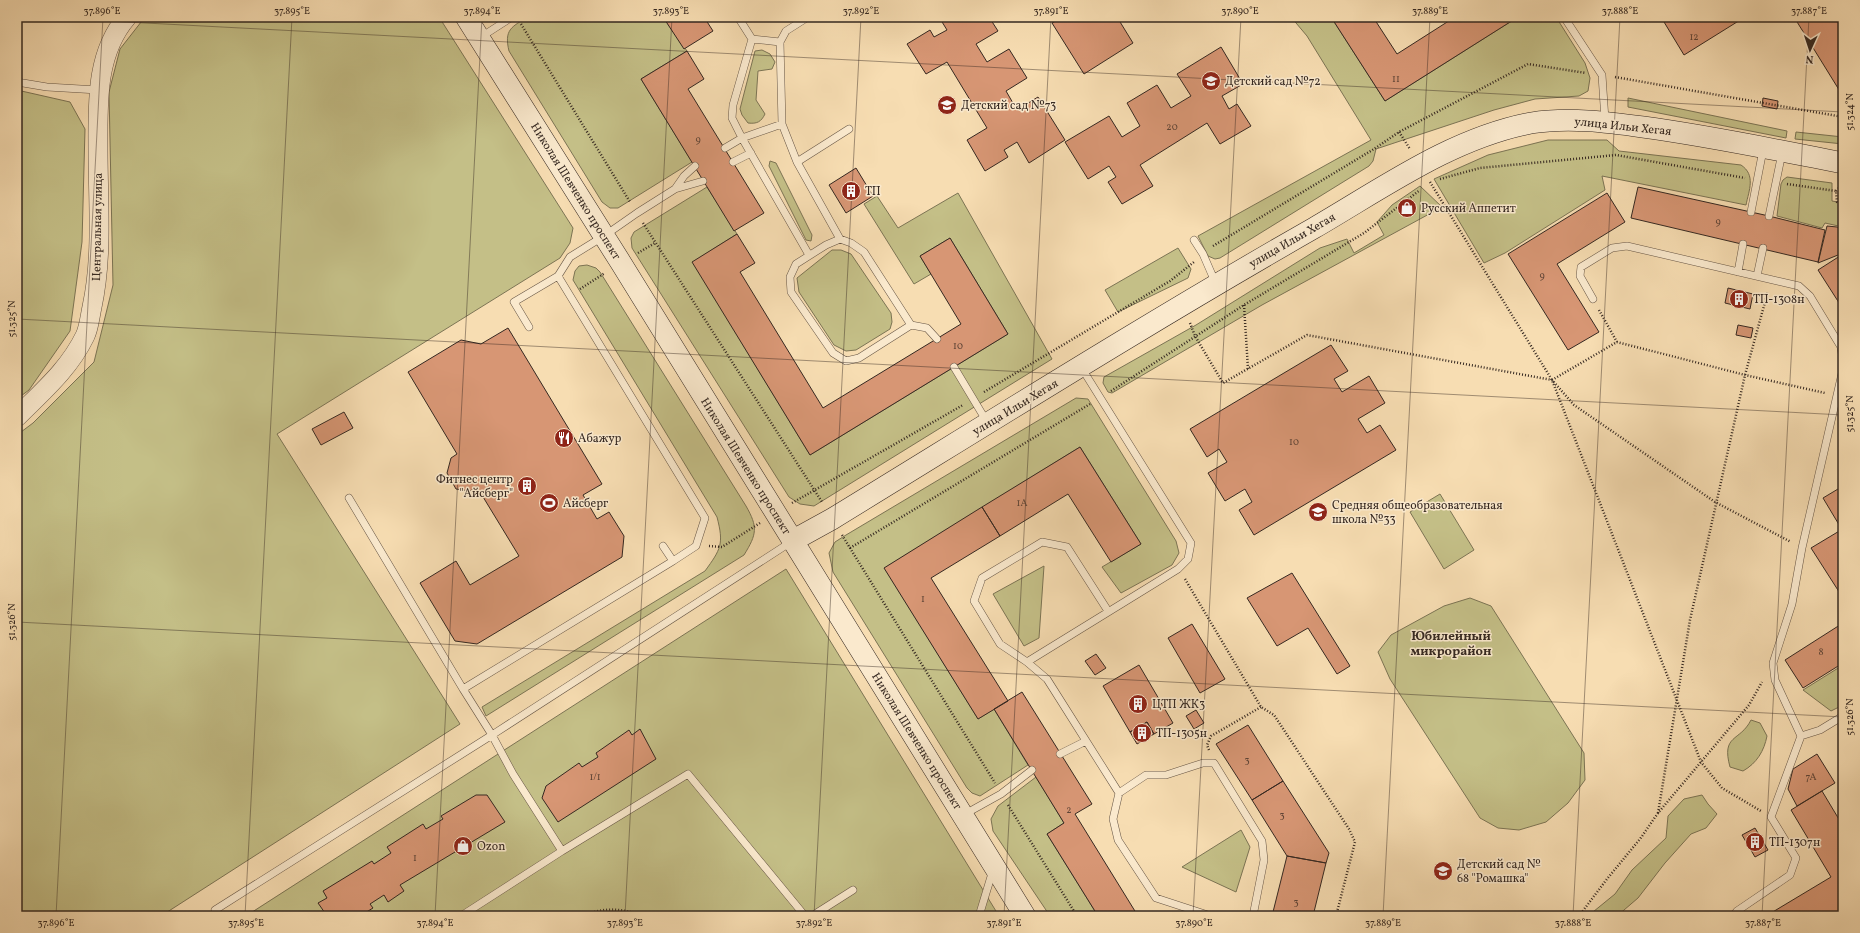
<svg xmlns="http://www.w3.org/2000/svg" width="1860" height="933" font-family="Vollkorn,serif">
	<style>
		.green { fill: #c4bf87; stroke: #7c7454 }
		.building { fill: #d79674; stroke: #352821 }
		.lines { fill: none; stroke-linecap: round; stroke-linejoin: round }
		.service-casing { stroke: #665545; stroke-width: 8 }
		.tertiary-casing { stroke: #665545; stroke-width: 20 }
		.secondary-casing { stroke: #352821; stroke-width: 22 }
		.path { stroke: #352821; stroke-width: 2.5; stroke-dasharray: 1 2; stroke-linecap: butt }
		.service { stroke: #fae9cd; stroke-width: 7 }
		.tertiary { stroke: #fae9cd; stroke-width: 19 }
		.secondary { stroke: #fae9cd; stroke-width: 21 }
		.ticks { fill: none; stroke: #352821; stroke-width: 1; stroke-opacity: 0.45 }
		.labels { text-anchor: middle; stroke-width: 3; stroke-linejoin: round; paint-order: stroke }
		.number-label { font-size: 10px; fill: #5e4436 }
		.poi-label { font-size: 12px; fill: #352821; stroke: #fae9cd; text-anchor: start }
		.street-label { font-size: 12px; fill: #352821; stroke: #fae9cd }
		.neighbourhood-label { font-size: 13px; font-weight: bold; fill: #352821; stroke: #fae9cd }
		.neatline { fill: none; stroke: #352821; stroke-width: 1.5 }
		.ticks-label { font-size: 10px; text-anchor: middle; fill: #352821 }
	</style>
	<rect width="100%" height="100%" fill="#f7ddb2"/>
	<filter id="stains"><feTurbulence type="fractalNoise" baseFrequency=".005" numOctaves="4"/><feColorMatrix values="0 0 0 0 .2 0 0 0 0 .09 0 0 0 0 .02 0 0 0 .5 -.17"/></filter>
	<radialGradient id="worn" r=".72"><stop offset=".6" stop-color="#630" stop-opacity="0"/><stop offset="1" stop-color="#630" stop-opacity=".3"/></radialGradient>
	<path class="green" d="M145,17H439L573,228L570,243L560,258L277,434L460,724L161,916H17V435L33,423L94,362L113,285L109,92L120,49Z
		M528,17H663L687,51L641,79L692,162L618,208H610L602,202L509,51C504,30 511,27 528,17Z
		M1291,17H1331L1385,101L1518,17H1556L1585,63L1590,78L1588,91L1579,96L1535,99L1494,110L1376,149L1373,161L1369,166L1220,258L1215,259L1208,256L1198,236L1371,140L1307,36Z
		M762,50L770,54L775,62L772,69L758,71L756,100L765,114C761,122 757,124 748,123L742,115L740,109L755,51Z
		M17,90L70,102L85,129L82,242L70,331L29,390L17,399Z
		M1628,98L1787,131L1786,138L1628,107Z
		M1796,132L1843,137V144L1795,139Z
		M1548,140H1607L1619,151L1741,165C1756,175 1749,190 1746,205L1602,176L1605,190L1505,253L1484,263L1434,179L1488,155Z
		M770,161L776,163L812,235L811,241L806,240L769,166Z
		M1787,177L1832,183V201L1843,203V227L1825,223L1822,228L1777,216L1781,184L1783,180Z
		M1420,186L1442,207L1262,305L1112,393L1108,392L1103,383L1104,377L1196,325L1320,248L1347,239L1354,253L1384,235L1377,222L1392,205Z
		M707,187L737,234L693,262L810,455L1008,334L950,238L920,256L931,274L914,284L864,204L877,196L898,228L958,193L1052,359L814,506L800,504L789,497L632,248L631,238L634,232Z
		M1178,248L1191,269L1188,278L1118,312L1105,290Z
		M832,250H841L851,254L891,313L892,322L890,329L856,350L846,351L834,345L799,292L797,278Z
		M587,265L596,268L600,272L746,506C758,527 757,534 744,555L486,716L482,707L705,571C721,549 724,544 717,517L573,280L575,271L579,266Z
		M1076,398L1088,399L1176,541L1179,553L1172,565L1121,593L1102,567L1141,544L1080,447L885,568L978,719L994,709L1028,765L980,796L972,793L967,788L833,572L829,553L835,542L846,535Z
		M1440,494L1474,550L1444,569L1410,512Z
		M1044,566L1039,638L1024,646L993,594Z
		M786,569L999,916H246Z
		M1470,598L1491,606L1584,753L1585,780L1568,803L1546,822L1519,830L1498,828L1480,818L1390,679L1378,652L1391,635L1444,606Z
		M1843,665V705L1831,711L1803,690Z
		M1751,720L1760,723L1767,736C1764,751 1757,763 1743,771L1730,767C1721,734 1740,742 1751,720Z
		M1036,777L1064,823L1047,834L1098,916H1050L993,831L991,819L998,806Z
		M1702,795L1708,804L1717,814L1706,828L1691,834L1665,863L1638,898L1617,916H1588L1615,894L1632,870L1666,838L1668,816L1684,799Z
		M1241,830L1250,847L1236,892L1182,867Z"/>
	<path class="building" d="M663,17H704L713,31L684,49Z
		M939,17H989L998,31L976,44L987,62L1009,49L1027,78L1006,91L1017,110L1038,97L1065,140L1029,163L1017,142L1004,150L1008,157L985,171L967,140L987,128L947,62L926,74L907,44L930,30L934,37L947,30Z
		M1063,17H1117L1133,43L1084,74L1052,23Z
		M1331,17H1373L1397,54L1455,17H1518L1385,101Z
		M1661,17H1745L1684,55Z
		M1794,17H1835L1843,31V92L1841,93Z
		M1221,47L1243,84L1222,96L1229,109L1237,104L1251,126L1220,144L1207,123L1140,165L1153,186L1122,204L1108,182L1116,177L1109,166L1088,179L1065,142L1109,116L1122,137L1140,126L1127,103L1157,85L1171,108L1191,96L1177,74Z
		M687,51L704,79L688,89L764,213L734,231L641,79Z
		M1763,98L1778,101L1777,109L1762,106Z
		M856,168L873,196L846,213L829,185Z
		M1638,187L1769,216L1825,230L1818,262L1631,218Z
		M1607,193L1625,222L1557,264L1599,332L1568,350L1508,254Z
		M1827,226L1837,227L1843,230V253L1818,263Z
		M737,234L755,263L740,272L823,408L961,324L920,256L950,238L1008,334L810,455L692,262Z
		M1843,254V309L1818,270Z
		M1728,288L1753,294L1750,309L1725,303Z
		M1738,325L1753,328L1751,338L1736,335Z
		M508,328L602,484L583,495L597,519L609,512L624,536L622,557L477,644L455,641L420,583L456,561L470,585L519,556L477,487L470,491L456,489L447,473L451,458L457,454L408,372L461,340L481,344Z
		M1331,345L1348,371L1334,379L1342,392L1369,376L1385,403L1358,419L1367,433L1380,425L1396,450L1254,535L1239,510L1252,502L1245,489L1225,501L1208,473L1227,462L1219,449L1207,457L1190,429Z
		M344,412L353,428L321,445L312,429Z
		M1080,447L1141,544L1111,562L1068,494L1000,536L982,507Z
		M1843,486V526L1841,528L1823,498Z
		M982,507L1000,536L931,578L1008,701L978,719L884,568Z
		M1841,530L1843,534V598L1811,548Z
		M1292,573L1350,666L1337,674L1308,628L1277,646L1247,598Z
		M1843,623V663L1803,688L1785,660Z
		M1192,624L1225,679L1200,693L1168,638Z
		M1096,654L1106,668L1095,675L1085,661Z
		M1139,665L1173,723L1154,734L1147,722L1130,732L1103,686Z
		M1022,692L1092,804L1075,814L1138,916H1098L1047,834L1064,823L994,709Z
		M1196,710L1204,723L1194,729L1186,716Z
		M1147,722L1154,734L1137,744L1130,732Z
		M1248,725L1283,781L1252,800L1216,744Z
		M640,729L656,759L558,822L542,798L546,786L579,763L582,767L598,757L596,753L629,730L632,735Z
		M1817,754L1835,783L1797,806L1788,789L1793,769Z
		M1283,781L1329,853L1326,863L1287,856L1252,800Z
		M1822,791L1843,826V909L1832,916H1766L1831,877L1791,810Z
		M476,795H487L505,822L400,885L404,891L388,902L384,895L370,904L373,908L360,916H320L325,913L318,903L327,898L323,891L372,861L374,864L391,853L387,847L423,824L426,829L443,819L441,816Z
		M1755,828L1768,850L1755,857L1742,835Z
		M1287,856L1326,863L1313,916H1272Z"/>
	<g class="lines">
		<g class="service-casing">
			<path id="service" d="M738,17L752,39L733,105L732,118L742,138L809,255
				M808,17L786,31L780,42L782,124L797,162L840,239L851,243L864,252L911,325L927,328L937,339
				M1564,17L1602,75L1605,120
				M481,37L512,17
				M752,39L780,42
				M17,82L47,87L98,90
				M725,148L742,138L782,124
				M733,162L751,153
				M797,162L849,129
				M675,189L684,176L695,166
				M1751,212L1763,150
				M1769,216L1782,153
				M840,239L826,245L796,264L790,277L791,292L833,353L846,361L859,358L911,325
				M1194,240L1203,254L1216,284
				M1738,272L1743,244
				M558,276L705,518L696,546L673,561
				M1757,276L1763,248
				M1593,299L1580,276L1581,267L1612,248L1627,246L1799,286L1810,296L1841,347L1843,361
				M529,327L514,302L558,276L570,257L604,236L637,213L675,189L703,181
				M954,367L987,422
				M349,498L463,689L673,561L663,546
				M1108,611L1067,547L1042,542L982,578L974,601L1000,644L1027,662L1047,679L1119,793L1113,819L1118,840L1156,898L1211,916
				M1027,662L1178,569L1188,559L1191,543L1081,367
				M463,689L492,735L791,542
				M1801,736L1775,680L1773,663L1792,604L1802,548L1843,369
				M1060,754L1086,741
				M1119,793L1146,775H1166L1203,763H1214L1262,841L1264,860L1253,916
				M965,814L1001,794L1032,770
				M562,851L688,774L805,916
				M215,910L492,735L513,774L562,851L461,916
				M812,916L853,890
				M979,916L993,870
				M1733,916L1737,911L1790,875L1796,858L1771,817L1801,736L1820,730L1843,716"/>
		</g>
		<g class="tertiary-casing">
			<path id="tertiary" d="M17,417C43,391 69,369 85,336C89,328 90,316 92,307C103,256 98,201 98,150C98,105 95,54 127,17"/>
		</g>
		<g class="secondary-casing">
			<path id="secondary" d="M466,17L621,263L1025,916
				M792,541L832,519C992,421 1151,321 1314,228C1383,188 1452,138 1531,123C1569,117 1607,122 1643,127C1710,136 1777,150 1843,163"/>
		</g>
		<path class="path" d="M521,24L630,202
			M1615,77L1843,117
			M1399,132L1410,149
			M1440,179L1480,168L1616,155L1745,178
			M1430,182L1552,380L1701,762L1722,788L1761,811
			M1787,184L1836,191L1837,202L1843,208
			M1836,191L1843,184
			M1842,219L1843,208
			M643,223L822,502
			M1213,246L1374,149L1399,132L1528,64L1586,73
			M638,253L655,243
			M580,289L605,273
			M1244,305L1248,369
			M1599,310L1617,342
			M1190,323L1195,336L1223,383L1307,335L1552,380L1574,405L1715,502L1791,542
			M1552,380L1617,342L1745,375L1825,393
			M1111,391L1244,305L1364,233L1420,190
			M984,392L1170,281L1194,262
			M792,503L963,405
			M842,535L995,783
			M709,546L722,547L760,523
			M850,548L1090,404
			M1185,579L1261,707L1274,715L1349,829L1355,842L1336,916
			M1209,750L1207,745L1211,736L1261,707
			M1008,805L1077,916
			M1658,813L1690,620L1745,375L1768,291
			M583,916C604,907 622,908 643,916
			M1579,916L1607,879L1640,839L1658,813L1749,705L1762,682"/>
		<use href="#service" class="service"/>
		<use href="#tertiary" class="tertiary"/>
		<use href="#secondary" class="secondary"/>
	</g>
	<path class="ticks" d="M31,17L1843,112M17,319L1843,415M17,622L1843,717M56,916L103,17M245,916L292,17M435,916L482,17M625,916L672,17M814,916L861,17M1004,916L1051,17M1193,916L1241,17M1383,916L1430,17M1573,916L1620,17M1762,916L1809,17"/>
	<defs>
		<g id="school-disc" transform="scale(1)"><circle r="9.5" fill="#8f2418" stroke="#fae9cd"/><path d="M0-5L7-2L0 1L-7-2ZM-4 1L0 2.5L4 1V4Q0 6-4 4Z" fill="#fff"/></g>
		<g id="building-disc" transform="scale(1)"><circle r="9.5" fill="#8f2418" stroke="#fae9cd"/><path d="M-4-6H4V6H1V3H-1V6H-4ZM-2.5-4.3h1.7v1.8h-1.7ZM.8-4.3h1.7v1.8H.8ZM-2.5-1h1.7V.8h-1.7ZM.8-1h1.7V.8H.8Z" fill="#fff"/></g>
		<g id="shop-disc" transform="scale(1)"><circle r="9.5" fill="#8f2418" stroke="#fae9cd"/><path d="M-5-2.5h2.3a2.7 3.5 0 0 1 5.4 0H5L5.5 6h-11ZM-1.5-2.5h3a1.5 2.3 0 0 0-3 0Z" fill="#fff"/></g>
		<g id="restaurant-disc" transform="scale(1)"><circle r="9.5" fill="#8f2418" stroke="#fae9cd"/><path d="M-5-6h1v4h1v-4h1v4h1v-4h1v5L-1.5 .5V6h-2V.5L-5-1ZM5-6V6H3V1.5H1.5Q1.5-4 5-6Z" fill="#fff"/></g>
		<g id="stadium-disc" transform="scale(1)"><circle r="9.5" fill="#8f2418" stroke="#fae9cd"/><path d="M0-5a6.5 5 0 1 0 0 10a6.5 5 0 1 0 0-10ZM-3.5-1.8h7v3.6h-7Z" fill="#fff"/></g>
	</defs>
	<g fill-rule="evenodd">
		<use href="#school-disc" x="1211" y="81"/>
		<use href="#school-disc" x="947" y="105"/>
		<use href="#building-disc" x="851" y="191"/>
		<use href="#shop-disc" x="1407" y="208"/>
		<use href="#building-disc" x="1739" y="299"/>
		<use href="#restaurant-disc" x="564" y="438"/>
		<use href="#building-disc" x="527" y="486"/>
		<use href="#stadium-disc" x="549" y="503"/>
		<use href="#school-disc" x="1318" y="512"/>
		<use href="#building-disc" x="1138" y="704"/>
		<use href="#building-disc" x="1142" y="733"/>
		<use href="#building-disc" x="1755" y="842"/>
		<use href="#shop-disc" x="463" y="846"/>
		<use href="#school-disc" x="1443" y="871"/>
	</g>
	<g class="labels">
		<g class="number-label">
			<text x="1694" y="40">12</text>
			<text x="1396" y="82">11</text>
			<text x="1172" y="130">20</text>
			<text x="698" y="143">9</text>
			<text x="1718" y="225">9</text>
			<text x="1542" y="279">9</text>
			<text x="958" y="349">10</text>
			<text x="1294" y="445">10</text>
			<text x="1022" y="506">1А</text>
			<text x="923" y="602">1</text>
			<text x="1821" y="655">8</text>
			<text x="1247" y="763">3</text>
			<text x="595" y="780">1/1</text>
			<text x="1811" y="780">7А</text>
			<text x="1069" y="813">2</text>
			<text x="1282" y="818">3</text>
			<text x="415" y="861">1</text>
			<text x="1296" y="905">3</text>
		</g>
		<g class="poi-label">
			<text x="1225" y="85">Детский сад №72</text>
			<text x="961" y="109">Детский сад №73</text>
			<text x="865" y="195">ТП</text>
			<text x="1421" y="212">Русский Аппетит</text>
			<text x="1753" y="303">ТП-1308н</text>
			<text x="578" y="442">Абажур</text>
			<text x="513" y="483" text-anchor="end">Фитнес центр<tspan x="513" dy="14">"Айсберг"</tspan></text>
			<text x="563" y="507">Айсберг</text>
			<text x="1332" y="509">Средняя общеобразовательная<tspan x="1332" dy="14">школа №33</tspan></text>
			<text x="1152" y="708">ЦТП ЖК3</text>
			<text x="1156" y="737">ТП-1305н</text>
			<text x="1769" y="846">ТП-1307н</text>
			<text x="477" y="850">Ozon</text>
			<text x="1457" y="868">Детский сад №<tspan x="1457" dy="14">68 "Ромашка"</tspan></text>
		</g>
		<g class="street-label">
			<text transform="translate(1623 126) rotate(6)" y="4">улица Ильи Хегая</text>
			<text transform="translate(576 191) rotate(58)" y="4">Николая Шевченко проспект</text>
			<text transform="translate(97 227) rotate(-89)" y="4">Центральная улица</text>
			<text transform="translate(1292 240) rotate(-30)" y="4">улица Ильи Хегая</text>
			<text transform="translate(1015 407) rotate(-31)" y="4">улица Ильи Хегая</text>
			<text transform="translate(746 466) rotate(58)" y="4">Николая Шевченко проспект</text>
			<text transform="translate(917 741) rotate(58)" y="4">Николая Шевченко проспект</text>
		</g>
		<g class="neighbourhood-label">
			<text x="1451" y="640">Юбилейный<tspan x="1451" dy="15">микрорайон</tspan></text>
		</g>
	</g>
	<rect width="1860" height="933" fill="none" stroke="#f7ddb2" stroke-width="44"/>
	<g transform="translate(1810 50) rotate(183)" stroke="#fae9cd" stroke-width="3" paint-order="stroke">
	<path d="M0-3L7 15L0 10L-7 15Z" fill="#352821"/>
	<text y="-6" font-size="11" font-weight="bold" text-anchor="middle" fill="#352821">N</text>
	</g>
	<rect x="22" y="22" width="1816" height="889" class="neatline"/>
	<g class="ticks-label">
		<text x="102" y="14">37.896°E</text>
		<text x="292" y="14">37.895°E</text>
		<text x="482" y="14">37.894°E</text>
		<text x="671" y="14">37.893°E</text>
		<text x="861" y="14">37.892°E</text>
		<text x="1051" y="14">37.891°E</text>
		<text x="1240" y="14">37.890°E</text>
		<text x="1430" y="14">37.889°E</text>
		<text x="1620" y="14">37.888°E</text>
		<text x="1809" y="14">37.887°E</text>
		<text transform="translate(1849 112) rotate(-90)" y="4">51.324°N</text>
		<text transform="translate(11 319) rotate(-90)" y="4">51.325°N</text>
		<text transform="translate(1849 414) rotate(-90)" y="4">51.325°N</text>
		<text transform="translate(11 622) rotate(-90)" y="4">51.326°N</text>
		<text transform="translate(1849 717) rotate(-90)" y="4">51.326°N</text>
		<text x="56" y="926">37.896°E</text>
		<text x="246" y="926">37.895°E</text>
		<text x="435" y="926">37.894°E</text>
		<text x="625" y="926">37.893°E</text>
		<text x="814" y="926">37.892°E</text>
		<text x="1004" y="926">37.891°E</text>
		<text x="1194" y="926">37.890°E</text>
		<text x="1383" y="926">37.889°E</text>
		<text x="1573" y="926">37.888°E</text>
		<text x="1763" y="926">37.887°E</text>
	</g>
	<rect width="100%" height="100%" filter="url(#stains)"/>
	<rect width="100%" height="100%" fill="url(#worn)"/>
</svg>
